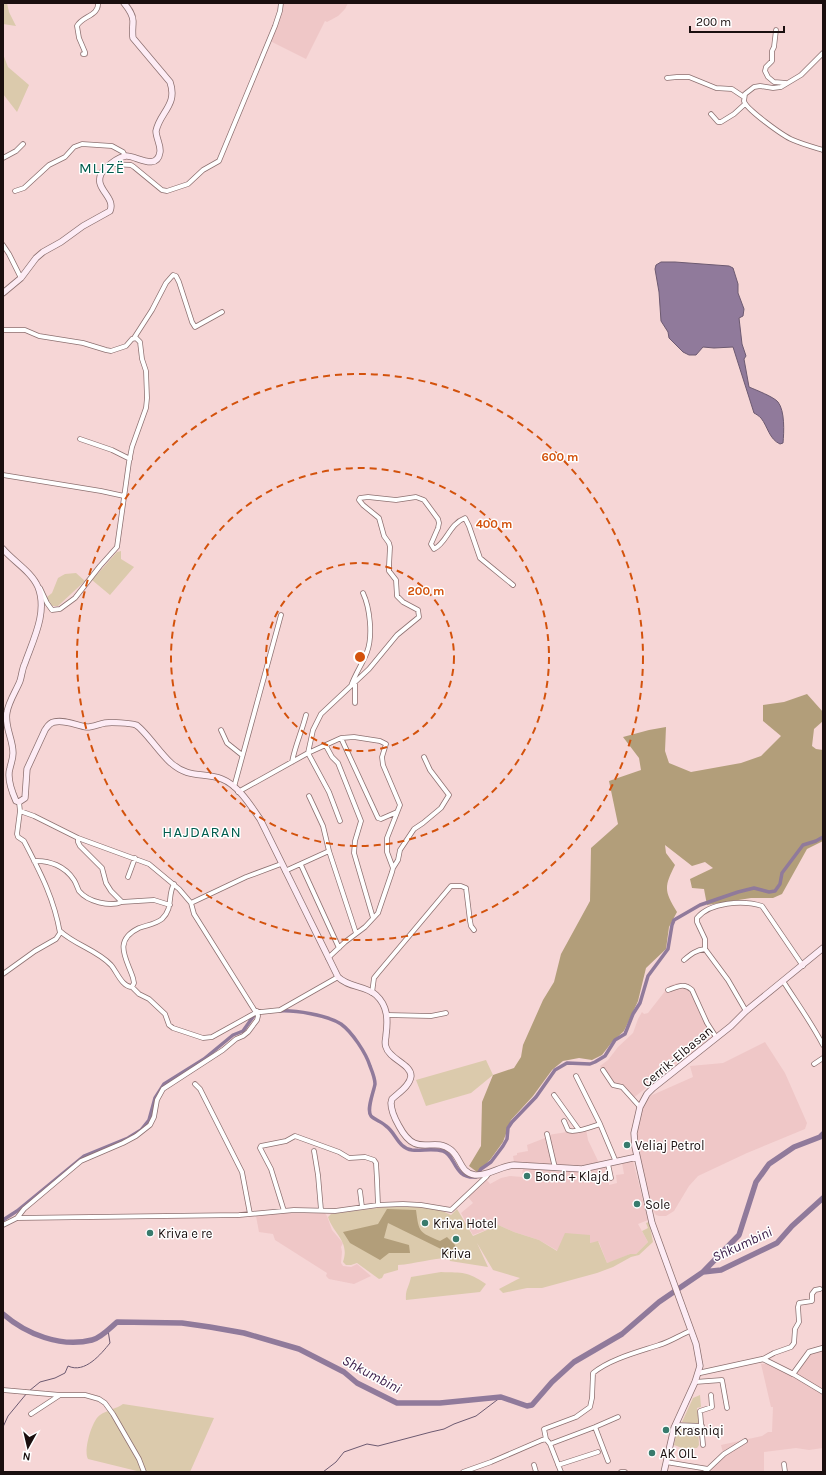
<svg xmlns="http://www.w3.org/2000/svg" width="826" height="1475" font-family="Karla,sans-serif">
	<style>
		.built { fill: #efc7c7 }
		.green { fill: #dbcaac }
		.forest { fill: #b29e7a }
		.water { fill: #907a9b; stroke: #6d5a71 }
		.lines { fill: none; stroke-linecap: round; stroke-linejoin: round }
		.stream { stroke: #6d5a71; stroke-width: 1 }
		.canal { stroke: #907a9b; stroke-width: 3.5 }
		.river { stroke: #907a9b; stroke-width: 5.5 }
		.minor-casing { stroke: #8d7171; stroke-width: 5.5 }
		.tertiary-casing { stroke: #8d7171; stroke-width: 6 }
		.secondary-casing { stroke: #8d7171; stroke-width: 7 }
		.minor { stroke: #fff; stroke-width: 4 }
		.tertiary { stroke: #fff; stroke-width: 4.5 }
		.secondary { stroke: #fdecf5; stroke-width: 5.5 }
		.ring { fill: none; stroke: #d3520c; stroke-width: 2; stroke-dasharray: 7 5 }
		.poi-dot { fill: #387b6d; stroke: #fff; stroke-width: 1.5 }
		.labels { text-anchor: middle; stroke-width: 3; stroke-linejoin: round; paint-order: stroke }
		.street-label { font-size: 13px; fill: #1a0f0f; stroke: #fff }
		.poi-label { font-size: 13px; fill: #1a0f0f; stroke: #fff; text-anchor: start }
		.water-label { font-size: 14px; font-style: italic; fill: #381a46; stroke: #fff }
		.quarter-label { font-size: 15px; letter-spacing: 1px; fill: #005d4e; stroke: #fff }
		.centre { fill: #d3520c; stroke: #fff; stroke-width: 2 }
		.ring-label { font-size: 12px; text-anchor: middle; font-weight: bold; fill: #d3520c; stroke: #fff; stroke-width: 3; stroke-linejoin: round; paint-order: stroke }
	</style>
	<rect width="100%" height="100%" fill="#f6d6d6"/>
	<path class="built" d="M282,3H348L345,9L338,16L327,22L325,21L306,59L270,41Z
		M677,983L684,984L691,989L713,1033L631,1100L623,1090L613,1086L600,1066L608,1060L618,1047L633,1033L638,1019L642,1012L644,1014L648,1013L669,986Z
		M765,1042L785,1073L807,1123L805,1129L747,1153L698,1176L689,1186L674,1211L666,1216H659L656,1215L650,1206L637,1147L636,1134L642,1109L647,1099L650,1096L693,1077L690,1066L723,1063Z
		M586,1129L588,1140L599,1163L576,1166L514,1162L513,1156L517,1155V1153L528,1151L527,1145L545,1138L548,1135Z
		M633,1161L648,1220L638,1224L648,1242L636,1254H630L614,1261L607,1263L599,1242L590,1243V1236L558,1251L539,1240L514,1232L496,1224V1226L473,1235L461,1213L473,1203L468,1197L483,1184L482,1182L486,1179L490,1184L501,1178L510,1176L522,1177L523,1167L562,1170L607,1166L609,1185L617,1183L616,1175L624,1174L622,1163Z
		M292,1212H324L327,1216L332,1230L343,1243L341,1247L342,1252L341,1263L343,1266L351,1267L357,1264L371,1276L354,1284L329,1279L326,1276L327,1273L275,1240L273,1234L259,1232L256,1216Z
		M823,1350V1448L809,1450L796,1448L764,1452V1472H709L724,1457L721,1445L762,1436L768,1432H772L773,1407H771L761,1364H770L794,1377L810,1352Z"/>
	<path class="green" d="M3,3H7L9,12L16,26L3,24Z
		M3,54L8,67L29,85L17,112L3,94Z
		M121,551V559L134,567L110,595L92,580L117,552Z
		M76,573L85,581L58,606H52L47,597L52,593L58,578L65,574Z
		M486,1060L493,1075L471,1093L426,1106L416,1080Z
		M385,1207C407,1207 432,1205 451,1215L457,1209L473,1236L496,1226V1224L514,1232L539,1240L557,1251L565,1233L590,1235V1243L598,1241L607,1263L630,1254H636L648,1242L642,1231L648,1228L646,1223L649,1222L653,1242L639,1255L631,1257L613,1267L597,1273L542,1288H527L503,1293L499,1289L520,1278L493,1270L477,1243L488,1267L450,1261L449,1258C432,1258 415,1264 398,1265V1270L384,1274L382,1278L379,1279L357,1263L351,1265H346L343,1262C350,1241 334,1235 328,1217L331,1214Z
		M441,1272C463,1273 467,1271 486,1284L480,1292L406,1300C405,1290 409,1287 411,1277Z
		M700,1395L701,1407L697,1408L699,1423L696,1424L682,1422L693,1398Z
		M123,1404L214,1418L190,1472H141L88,1459C83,1451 92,1420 100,1415C107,1410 116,1409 123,1404Z
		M687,1428L698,1430L699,1445L697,1448H682L674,1445L677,1430Z"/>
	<path class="forest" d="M807,694L823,712V721L814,729L812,746L816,749L823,750V841L807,849L782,894L773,898H751L707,905L704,889L692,888L690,879L713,868L705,862L692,866L665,845L666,853L675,865C664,887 664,891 677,912L669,927L666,949L646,968L638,1001L624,1031L612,1042L602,1055L592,1060L579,1058L563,1061L552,1070L533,1096L511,1120L503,1142L490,1160L477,1172L469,1166L481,1146L482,1102L493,1075L514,1068L521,1057L523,1045L543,1000L554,982L561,954L590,901L591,848L618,824L609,781L641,770L639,758L623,737L649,730L666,727L665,751L669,763L691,772L741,763L761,756L781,736L763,721V705L784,702Z
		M387,1209L416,1210C419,1233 419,1232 440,1241L447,1237L455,1245L457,1252L442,1256L443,1250L388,1223L384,1238L409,1245L410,1253H389L380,1260L350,1243L343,1232L378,1224Z"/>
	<path class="water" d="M661,262H675L729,266L733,268L738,284V293L744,309L743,316L739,318L742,344L746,356L744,359L749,387C756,390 774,397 778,402C785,411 784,432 783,443L780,444C769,439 768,427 761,418C759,416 756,414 754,413L733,347L714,348L703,347L696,355H689L683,352L669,338L668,332L661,321L659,292L655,269L656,265Z"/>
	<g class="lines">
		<path class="stream" d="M29,1391L40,1382L55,1378L65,1373L68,1366C85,1374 101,1354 110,1343L108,1330
			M3,1427L8,1416L27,1393
			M323,1472L336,1462L344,1452L367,1444L378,1446L431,1432L444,1429L454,1424L476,1416L501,1397"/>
		<path class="canal" d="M279,1011C295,1010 327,1015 341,1024C352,1032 366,1053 370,1066C372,1071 375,1078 375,1084C374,1091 366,1110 371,1116C375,1120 382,1122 386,1126C396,1133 398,1148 412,1150C423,1151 432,1148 443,1151C456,1155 453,1179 476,1177L481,1169L491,1162L503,1146L507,1139L508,1128L512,1122L536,1097L555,1070L567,1063L590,1064L595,1062L605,1056L615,1040L625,1034L633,1014L640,1003L648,976L668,949L672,925L674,920L700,905L738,892L754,888L769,892L775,891L780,884L782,873L803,845L816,841L823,837
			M3,1220L17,1211L84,1156L128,1138L141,1130L149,1120L155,1098L164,1084L204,1059L233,1035L243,1031L255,1014"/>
		<path class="river" d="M703,1272L721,1270L777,1243L792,1226L823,1198
			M3,1314C26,1334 61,1348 92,1340C101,1338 110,1328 117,1322L182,1323L210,1327L244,1333L299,1349L344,1372L357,1383L397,1403H440L501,1397L527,1406L532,1405L552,1382L574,1362L622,1334L659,1302L703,1272L739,1235L756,1182L769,1164L794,1147L820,1137L823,1134"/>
		<g class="minor-casing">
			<path id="minor" d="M776,30L774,47L772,51V61L766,67L765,71L768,77L774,82L786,83
				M823,53L801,75L781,87L773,88L760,86L754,87L745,94L744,101C746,109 783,136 793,140C802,144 813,147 823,150
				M83,54H85V52L79,38L77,26C82,16 99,16 98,3
				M667,78L677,77H689L716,88L732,89L744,97
				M711,114L718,122H721L734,114L745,104
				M3,158L16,151L23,144
				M111,164L131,165L134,167L162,190L167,191L188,184L203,170L219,161L275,26L280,11L281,3
				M15,191L24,188L49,165L65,157L74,147L82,144L112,146L123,152L125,156
				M3,245L9,254L21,278
				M3,330H25L39,336L83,343L106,350L111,351L126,346L132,339L136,338L140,342L142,359L146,371L147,398L146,408L132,447L129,462L117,547L100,566L75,598L60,609L52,610L47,603L40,588
				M134,338L152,310L166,283L173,275L176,276L179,282L192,322L195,327L222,312
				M80,439L112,450L130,459
				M3,475L101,491L124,496
				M355,684V703
				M351,686C355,674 363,663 367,652C373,636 370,608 363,593
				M221,730L227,743L242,755
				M341,738L378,818L381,819L397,812
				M326,746L332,757L338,763L361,821L355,841L354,853L373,918
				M292,762C295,746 302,731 306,715
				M234,787L281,615
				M238,792L308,753L341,738L354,737L380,741L386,744L382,757L383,765L400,805L387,838V852L393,868L392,872L378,913L365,927L345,942L328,958
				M309,796L323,826L329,851
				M20,811L34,816L78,838V842L80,846L102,868L106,883L111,891L122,902L154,900L170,905
				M340,821L329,792L308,753L313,730L321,714L369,669L397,635L419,617L418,610L403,602L397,596L396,580L389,571V566L390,547L389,543L384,536L379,518L363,505L359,500L360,498L368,497L396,500L416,497L424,500L438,519L439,523L438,528L431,544L434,549C447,543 449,524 465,518L469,526L480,558L513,585
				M78,838L149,864L179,889L191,903L194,914L255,1011L261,1012L280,1010L338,977
				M34,861C49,860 65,866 74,880C76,883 77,887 79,891C88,902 110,907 122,902
				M301,865L339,948
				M393,868L398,860L400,850L414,829L423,823L441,808L449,795L430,770L424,757
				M285,871L329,851L356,933
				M128,877L135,858
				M191,903L246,877L281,864
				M60,931C75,945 97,950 111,965C117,972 122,987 132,987L134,983L133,978C127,959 112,941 139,928C147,925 156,924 162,919C174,907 167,896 174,884
				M684,960C691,954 696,950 705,949
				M3,974L35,951L56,939L60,933C54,898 40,872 24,841L18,837L17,834L20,811L19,802
				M783,981C797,1003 811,1022 823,1045
				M132,987L139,994L149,999L165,1014L169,1025L173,1028L203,1038L212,1037L257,1012
				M668,990C677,987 684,982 692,990L707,1023L716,1037
				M372,993L374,978L378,973L451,886H461L466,888L470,921L471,926L474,930
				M746,1011L728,980L705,949V939L697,922V918C710,902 743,900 762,906L803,966
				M387,1015L431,1016L446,1013
				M814,1064L823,1058
				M603,1070L613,1085L622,1087L640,1107
				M576,1076L600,1124L616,1162
				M195,1084L200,1089L242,1172L250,1214
				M554,1095L579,1130
				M564,1121C565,1123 567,1128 568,1130C573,1134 594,1126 600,1124
				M547,1134L555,1168
				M314,1151L318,1175L321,1210
				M608,1164L611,1178
				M360,1191L362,1207
				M284,1211L271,1169L260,1148L261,1146L286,1141L295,1136L339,1152L349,1158L365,1157L374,1160L376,1163L377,1180L378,1205
				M17,1218L24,1209L81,1161L123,1143L136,1136L150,1125L154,1117L157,1100L163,1089L223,1050L236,1039L243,1036L248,1032L257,1020L258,1016L257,1011
				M3,1225L17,1218L239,1215L294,1210L335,1211L378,1205L403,1204L421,1205L451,1210L486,1177L489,1173
				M763,1359L774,1353L791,1347L794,1343L795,1329L799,1322L798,1307L799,1303L812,1301V1294L815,1290L820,1289
				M793,1374L823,1392
				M695,1382L722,1380L727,1408
				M3,1390L60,1395
				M31,1414L60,1395H85L99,1399L105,1403L113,1414L139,1459L144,1472
				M675,1425L702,1426
				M595,1427L608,1461
				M550,1444L595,1427L618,1417
				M703,1445L700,1411L712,1407L711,1395
				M666,1462L708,1469
				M784,1464L785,1472
				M534,1465L536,1472
				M558,1465L598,1452
				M463,1472L491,1462L542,1440L546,1439
				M561,1472L550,1444L546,1439L544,1429L576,1417L590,1407L592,1398L593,1373C610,1359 638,1352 659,1345C670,1342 680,1335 690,1331
				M621,1472H625
				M705,1472L724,1454L745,1441"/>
		</g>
		<g class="tertiary-casing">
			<path id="tertiary" d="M699,1373L763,1359L793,1374L809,1352L823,1348"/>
		</g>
		<g class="secondary-casing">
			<path id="secondary" d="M3,293L21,278L36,258L43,252L61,242L83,226L110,211C116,197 94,189 101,174C105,167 118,157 126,156C135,155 157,172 160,152C161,145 156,138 156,131C160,112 178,105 170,82L133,38C132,32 133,27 133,21C133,14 128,8 124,3
				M3,549C13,561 32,572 38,587C48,612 33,640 25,663C22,669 22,675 20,681C16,691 9,701 7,712C4,726 13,739 13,753C13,759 11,763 10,768C7,777 12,792 16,801L19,802L25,798L27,769L45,730C48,726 49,723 54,722C65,719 77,726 87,727C93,727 99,724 105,723C111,722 130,723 136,725C144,729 161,755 171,763C189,779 203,772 222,779C238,785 251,806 260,819L338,977C349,988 365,985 376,995C388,1006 388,1020 386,1035C386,1039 384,1043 386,1047C389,1059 411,1064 411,1076C410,1086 398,1093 392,1099L391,1103C391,1111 395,1119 399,1126C417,1160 432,1135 451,1150C461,1158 460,1173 475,1175C489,1176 500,1166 514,1165L582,1169L637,1157
				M664,1472L674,1428L695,1382L700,1366L696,1344L652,1223L635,1147L634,1133L640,1107L647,1094L653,1088L731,1026L746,1011L823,948"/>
		</g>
		<use href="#minor" class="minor"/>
		<use href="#tertiary" class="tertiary"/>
		<use href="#secondary" class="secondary"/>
	</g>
	<g class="ring">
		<circle cx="360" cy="657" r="94"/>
		<circle cx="360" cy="657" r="189"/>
		<circle cx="360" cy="657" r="283"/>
	</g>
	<g class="poi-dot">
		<circle cx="627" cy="1145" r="4"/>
		<circle cx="527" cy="1176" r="4"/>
		<circle cx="637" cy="1204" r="4"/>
		<circle cx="425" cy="1223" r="4"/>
		<circle cx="150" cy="1233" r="4"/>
		<circle cx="456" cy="1239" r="4"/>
		<circle cx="666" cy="1430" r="4"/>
		<circle cx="652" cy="1453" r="4"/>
	</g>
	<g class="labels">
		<g class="street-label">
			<text transform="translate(677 1056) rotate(-40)" y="5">Cerrik-Elbasan</text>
		</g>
		<g class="poi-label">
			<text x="635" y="1150">Veliaj Petrol</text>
			<text x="535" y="1181">Bond + Klajd</text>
			<text x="645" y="1209">Sole</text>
			<text x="433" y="1228">Kriva Hotel</text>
			<text x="158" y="1238">Kriva e re</text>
			<text x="456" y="1258" text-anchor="middle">Kriva</text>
			<text x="674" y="1435">Krasniqi</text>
			<text x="660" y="1458">AK OIL</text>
		</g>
		<g class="water-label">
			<text transform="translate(742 1244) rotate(-25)" y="5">Shkumbini</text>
			<text transform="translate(372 1374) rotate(28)" y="5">Shkumbini</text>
		</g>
		<g class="quarter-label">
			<text x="102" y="173">MLIZË</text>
			<text x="202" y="837">HAJDARAN</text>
		</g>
	</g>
	<circle cx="360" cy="657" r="6" class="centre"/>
	<g class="ring-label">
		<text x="560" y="461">600 m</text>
		<text x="494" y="528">400 m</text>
		<text x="426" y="595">200 m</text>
	</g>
	<rect width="826" height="1475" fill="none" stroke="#1a0f0f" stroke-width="8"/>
	<g transform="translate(28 1447) rotate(188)" stroke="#ffffff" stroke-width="3" paint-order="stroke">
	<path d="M0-3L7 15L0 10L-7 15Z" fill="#1a0f0f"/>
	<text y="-6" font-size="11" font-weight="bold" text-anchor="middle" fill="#1a0f0f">N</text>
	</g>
	<path d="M690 26v6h94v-6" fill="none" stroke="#1a0f0f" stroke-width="2"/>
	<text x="696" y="26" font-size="12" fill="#1a0f0f" stroke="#ffffff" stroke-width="3" paint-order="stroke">200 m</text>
</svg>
